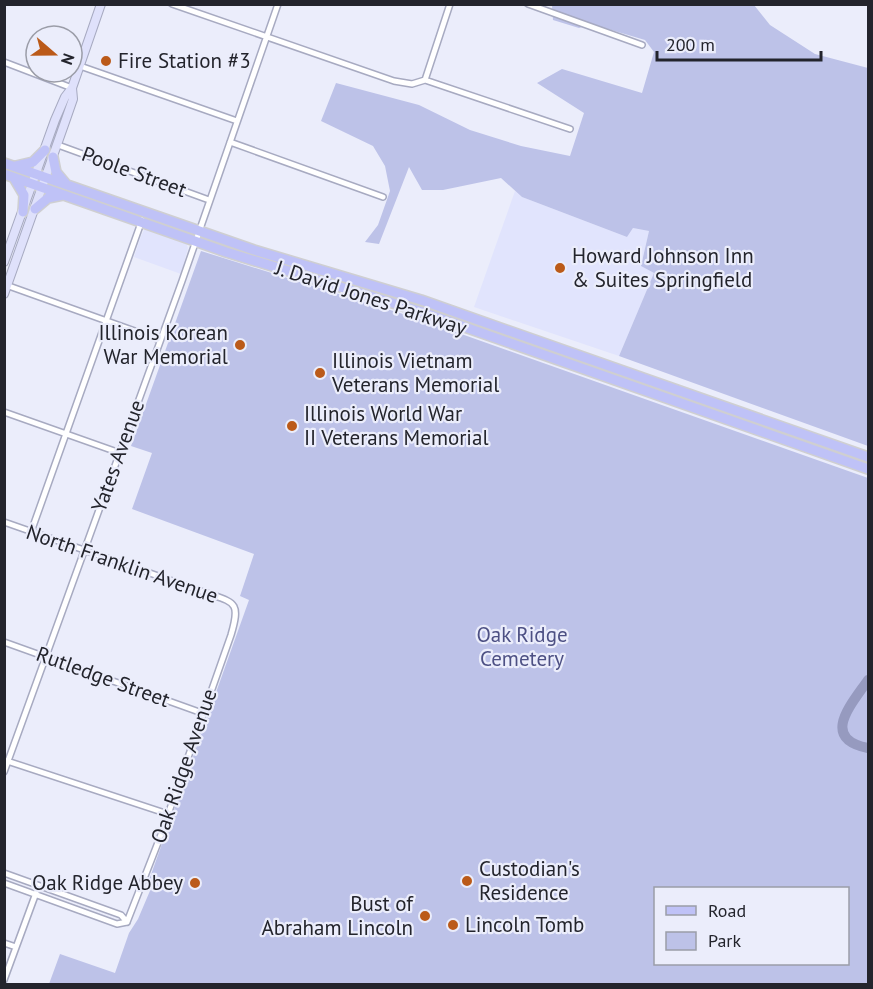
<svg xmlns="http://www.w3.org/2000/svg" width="873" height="989" font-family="'PT Sans',sans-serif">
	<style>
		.built { fill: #e1e4fd }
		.green { fill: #bdc2e8; fill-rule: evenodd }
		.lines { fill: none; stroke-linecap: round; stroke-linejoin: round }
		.river { stroke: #969abf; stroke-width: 10 }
		.minor-casing { stroke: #a7aac1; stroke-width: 8 }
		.secondary-casing { stroke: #a7aac1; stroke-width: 10 }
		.primary-casing { stroke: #cfcfd1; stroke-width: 12 }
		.minor { stroke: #fff; stroke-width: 5 }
		.secondary { stroke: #dfe1fb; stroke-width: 8 }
		.primary { stroke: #bfc2f7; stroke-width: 9 }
		.poi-dot { fill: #bb5a19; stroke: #ebedfb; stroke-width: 2 }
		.labels { text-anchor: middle; stroke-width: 4.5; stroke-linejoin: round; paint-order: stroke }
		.poi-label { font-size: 21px; fill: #23242c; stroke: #ebedfb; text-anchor: start }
		.street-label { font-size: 21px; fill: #23242c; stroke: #ebedfb }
		.park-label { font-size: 21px; fill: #4d5084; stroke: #ebedfb }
	</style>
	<rect width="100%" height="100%" fill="#ebedfb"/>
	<path class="built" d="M515,191L522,197L627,237L633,228L649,231L641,266L654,273L619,356L474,307Z
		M148,228L186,242L188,248L181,274L134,257L141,236L144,230Z"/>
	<path class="green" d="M552,5H754L770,25L815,54L868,68V446L619,356L654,273L641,266L649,231L633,228L627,237L522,197L501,178L443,190H422L409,167L379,244L365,242L378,225L390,191L385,166L373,146L321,121L336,83L419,105L470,130L521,146L570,156L584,113L537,83L562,69L642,93L654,52L645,40L591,24L579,28L553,20Z
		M201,251L419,319L868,478V984H49L60,954L115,973L129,933L138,919L152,886L148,883L249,600L240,596L254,554L132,509L152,453L131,446ZM848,888V964H656V888Z"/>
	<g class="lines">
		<path class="river" d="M868,680C851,705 820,738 868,748"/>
		<g class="minor-casing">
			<path id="minor" d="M172,4L394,81L412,84L425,80L570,129
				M528,4L642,45
				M4,62L72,88
				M80,66L237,121
				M425,80L450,4
				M230,142L383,197
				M58,145L209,200
				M6,285L160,340
				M4,412L120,453
				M4,522L204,592C235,603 241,601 231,635L159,840L127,922
				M31,532L142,220
				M4,642L202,713
				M4,760L168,814
				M4,772L182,281L278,4
				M4,873L121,915L127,922
				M4,883L117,924L127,922
				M4,943L16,947
				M4,980L36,893"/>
		</g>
		<g class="secondary-casing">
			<path id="secondary" d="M4,262L55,120L65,97L72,88L101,4
				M4,294L65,122L73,99L72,88"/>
		</g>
		<g class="primary-casing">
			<path id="primary" d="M53,157L56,172L66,184
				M4,163L254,250L421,300L868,457
				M16,166L33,162L45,150
				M4,174L226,252L422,312L868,469
				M14,178L24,195L23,212
				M35,209L48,198L63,195"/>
		</g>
		<use href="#minor" class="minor"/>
		<use href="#secondary" class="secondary"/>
		<use href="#primary" class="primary"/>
	</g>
	<g class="poi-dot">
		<circle cx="106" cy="61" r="6"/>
		<circle cx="560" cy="268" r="6"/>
		<circle cx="240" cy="345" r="6"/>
		<circle cx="320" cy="373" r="6"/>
		<circle cx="292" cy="426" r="6"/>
		<circle cx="467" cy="881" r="6"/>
		<circle cx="195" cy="883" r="6"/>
		<circle cx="425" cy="916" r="6"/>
		<circle cx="453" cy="925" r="6"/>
	</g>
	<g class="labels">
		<g class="poi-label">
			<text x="118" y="68">Fire Station #3</text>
			<text x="572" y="263">Howard Johnson Inn<tspan x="572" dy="24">&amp; Suites Springfield</tspan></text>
			<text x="228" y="340" text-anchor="end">Illinois Korean<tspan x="228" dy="24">War Memorial</tspan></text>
			<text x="332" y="368">Illinois Vietnam<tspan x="332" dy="24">Veterans Memorial</tspan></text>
			<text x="304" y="421">Illinois World War<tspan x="304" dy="24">II Veterans Memorial</tspan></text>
			<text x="479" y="876">Custodian's<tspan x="479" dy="24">Residence</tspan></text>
			<text x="183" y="890" text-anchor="end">Oak Ridge Abbey</text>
			<text x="413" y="911" text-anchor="end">Bust of<tspan x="413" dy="24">Abraham Lincoln</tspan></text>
			<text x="465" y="932">Lincoln Tomb</text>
		</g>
		<g class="street-label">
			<text transform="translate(134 172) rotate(20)" y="7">Poole Street</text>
			<text transform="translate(371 298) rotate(18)" y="7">J. David Jones Parkway</text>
			<text transform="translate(118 456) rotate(-70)" y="7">Yates Avenue</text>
			<text transform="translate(122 564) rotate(19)" y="7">North Franklin Avenue</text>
			<text transform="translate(103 677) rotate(20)" y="7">Rutledge Street</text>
			<text transform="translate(184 766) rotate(-71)" y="7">Oak Ridge Avenue</text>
		</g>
		<g class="park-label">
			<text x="522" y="642">Oak Ridge<tspan x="522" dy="24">Cemetery</tspan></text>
		</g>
	</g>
	<rect width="873" height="989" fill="none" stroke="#23242c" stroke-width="12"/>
	<rect x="654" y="887" width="195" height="78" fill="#ebedfb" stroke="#9b9da8" stroke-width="1.5"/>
	<rect x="666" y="906" width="30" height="9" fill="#bfc2f7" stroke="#9b9da8" stroke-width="1.5"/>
	<text x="708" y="917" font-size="18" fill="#23242c">Road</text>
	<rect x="666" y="932" width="30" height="18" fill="#bdc2e8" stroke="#9b9da8" stroke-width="1.5"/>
	<text x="708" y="947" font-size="18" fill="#23242c">Park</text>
	<g transform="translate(54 54) rotate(110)"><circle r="28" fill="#ebedfb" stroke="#9b9da8" stroke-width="1.5"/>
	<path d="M0-4.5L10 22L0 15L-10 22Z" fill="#bb5a19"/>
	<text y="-9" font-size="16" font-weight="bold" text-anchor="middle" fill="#23242c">N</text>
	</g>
	<path d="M657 51v9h164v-9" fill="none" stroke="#23242c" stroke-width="3"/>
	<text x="666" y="51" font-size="18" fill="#23242c" stroke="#ebedfb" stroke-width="4.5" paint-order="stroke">200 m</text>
</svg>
